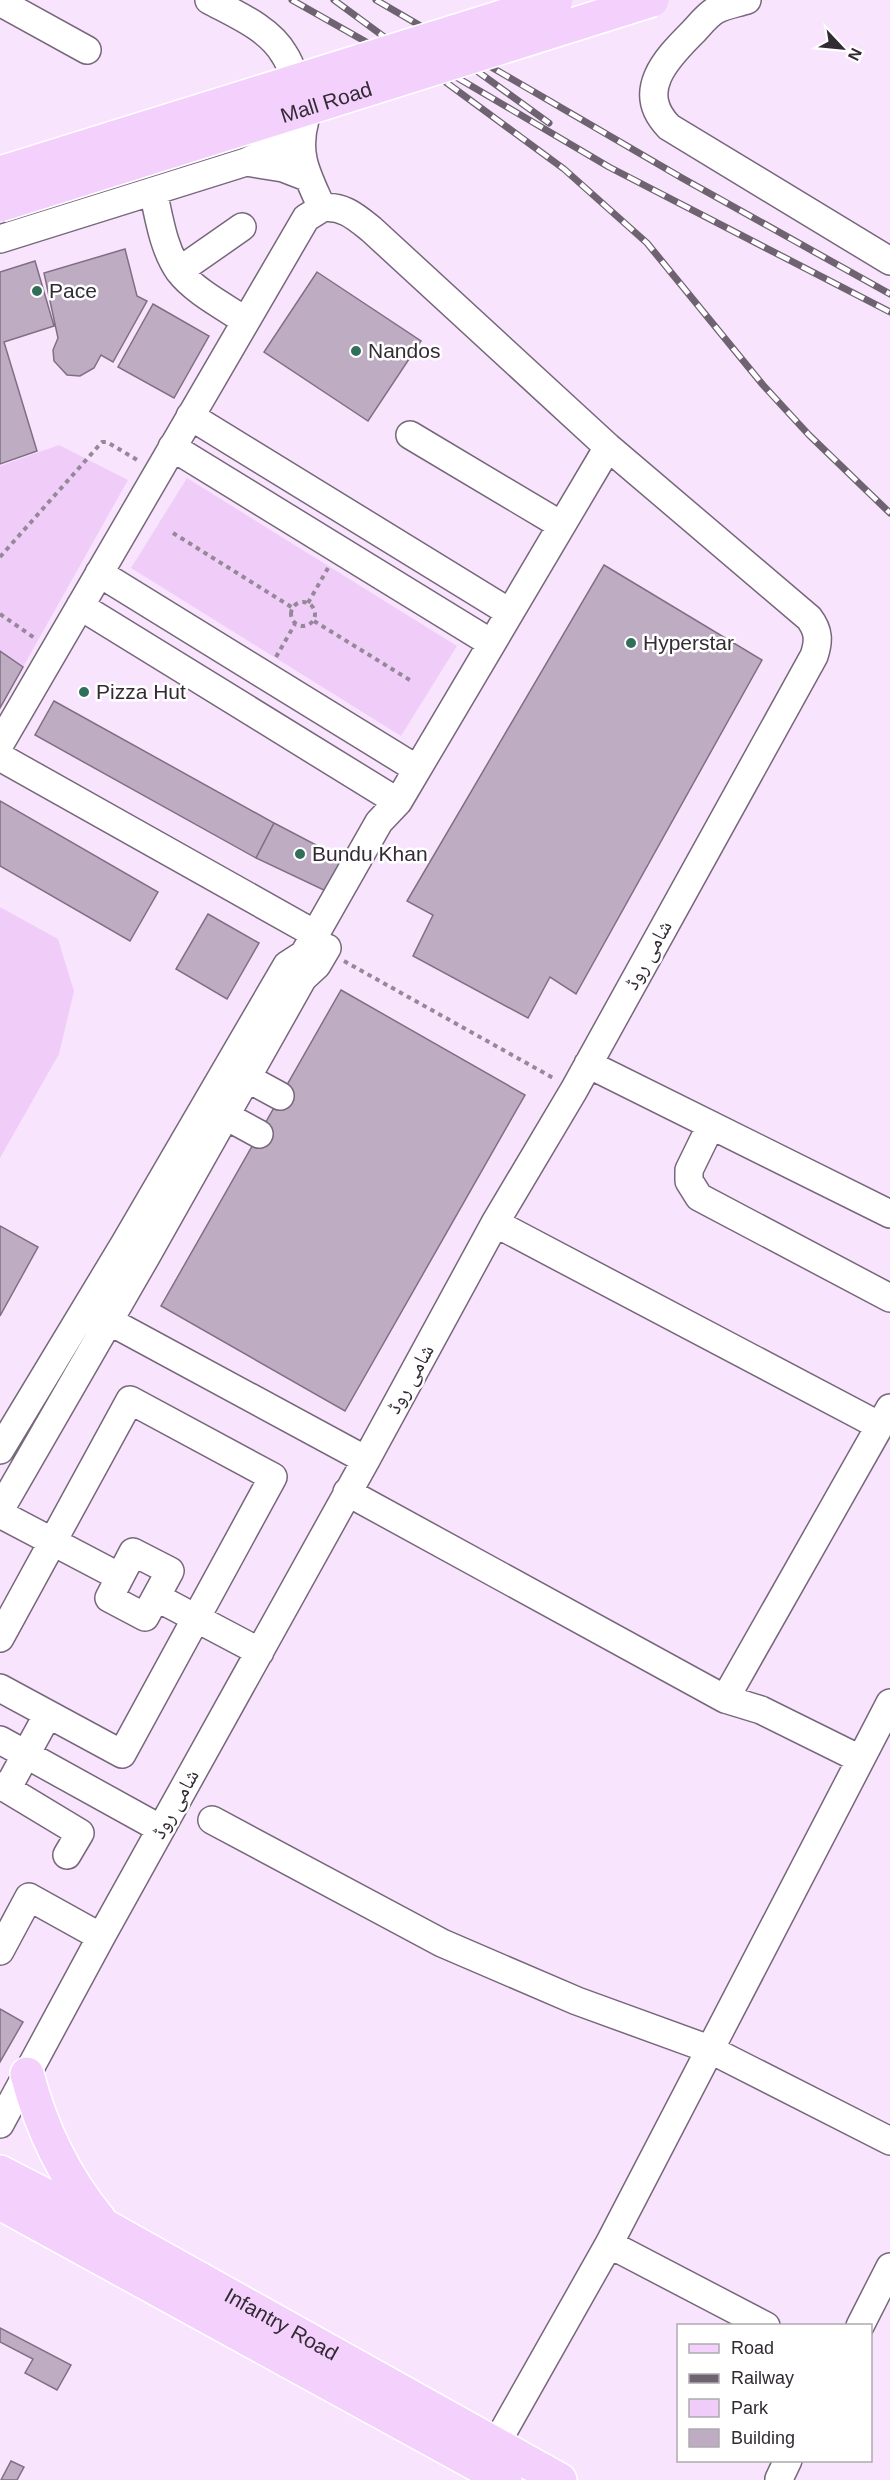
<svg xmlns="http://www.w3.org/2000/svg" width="890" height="2480" font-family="Helvetica,'Noto Naskh Arabic',sans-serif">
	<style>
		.green { fill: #f0cdf8 }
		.building { fill: #beacc2; stroke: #806f84; stroke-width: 1.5 }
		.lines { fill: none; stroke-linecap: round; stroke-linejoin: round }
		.minor-casing { stroke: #77677b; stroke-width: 30 }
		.major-casing { stroke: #fff; stroke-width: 36 }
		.path { stroke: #958898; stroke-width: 4; stroke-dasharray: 4.5 4.5; stroke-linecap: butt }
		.minor { stroke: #fff; stroke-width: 27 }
		.major { stroke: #f4d1fd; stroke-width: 33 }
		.rail-casing { stroke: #6f6371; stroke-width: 7 }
		.rail { stroke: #fff; stroke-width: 4.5; stroke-dasharray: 14; stroke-linecap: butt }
		.major-bridge-casing { stroke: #fff; stroke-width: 36; stroke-linecap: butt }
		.major-bridge { stroke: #f4d1fd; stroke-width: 33 }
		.poi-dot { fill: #316f5b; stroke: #fff; stroke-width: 2 }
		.labels { text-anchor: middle; stroke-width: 5; stroke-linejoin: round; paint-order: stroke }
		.street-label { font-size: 21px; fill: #332b34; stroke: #fff }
		.poi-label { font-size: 21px; fill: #332b34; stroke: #fff; text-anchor: start }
	</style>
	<rect width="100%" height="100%" fill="#f8e5fd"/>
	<path class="green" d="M59,445L128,480L0,708V466Z
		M187,478L457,646L401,736L131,568Z
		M0,907L58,939L74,991L59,1054L0,1158Z"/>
	<path class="building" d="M125,249L137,296L147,301L113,362L101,355L94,368L80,376L67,375L54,361L53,350L58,338L44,273Z
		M35,261L54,326L4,342L37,451L0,464V272Z
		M317,272L421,341L368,421L264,352Z
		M153,304L209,336L174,398L118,367Z
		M604,565L762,660L576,994L550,977L528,1018L413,956L433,915L407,901Z
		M0,651L23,667L0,708Z
		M54,701L274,823L256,858L35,735Z
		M0,801L158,892L130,941L0,866Z
		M274,823L343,859L328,892L256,858Z
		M208,914L259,943L227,999L176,969Z
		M341,990L525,1095L345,1411L161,1306Z
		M0,1226L38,1247L0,1316Z
		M0,2009L23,2022L0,2062Z
		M0,2328L71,2365L57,2390L25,2373L33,2359L0,2342Z
		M11,2461L24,2467L17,2480H1Z"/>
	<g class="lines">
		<g class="minor-casing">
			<path id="minor" d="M747,0C738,3 725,5 716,10C707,15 699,26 692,33C665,60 635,92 669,127L890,261
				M0,2L87,50
				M246,162L283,168L309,178
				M153,191C159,217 163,248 179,271C194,291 225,307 246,321
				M0,239L246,162L279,146L301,131
				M179,271L242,227
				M190,416L509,612
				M410,435L561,525
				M172,447L491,643
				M99,573L417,769
				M80,606L398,802
				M0,744L306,218L322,208
				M0,757L315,934
				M588,1064L890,1214
				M247,1078L280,1096
				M226,1116L259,1134
				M711,1125L689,1170V1181L699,1197L890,1298
				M495,1223L880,1426
				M109,1321L366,1460
				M0,1450L125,1243L287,965L304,954L379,822L398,802L608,447
				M347,1492L725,1699L890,1408
				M0,1510L147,1255L303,978L317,965L327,948
				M0,1514L120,1577
				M133,1552L170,1571L145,1617L109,1598Z
				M156,1597L260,1652
				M0,1638L130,1400L273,1477L122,1754L0,1688
				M725,1699L761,1710L860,1759
				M0,1740L161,1829
				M0,1786L7,1789L48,1714
				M7,1789L80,1833L67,1855
				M212,1820L442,1943L577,2001L709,2049L890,2141
				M0,1951L29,1897L101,1937
				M0,2124L101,1937L366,1460L495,1223L574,1090L814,656C819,641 819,631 809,618L608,447L371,229C356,217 343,205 322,208C308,176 295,156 305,120C299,99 296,72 284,54C269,28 235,14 209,0
				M609,2244L766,2326
				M860,2326L890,2267
				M488,2463L496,2444L609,2244L890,1703
				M779,2479L788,2460"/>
		</g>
		<g class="major-casing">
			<g id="major">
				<path d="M27,2074C41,2128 63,2175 99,2219"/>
				<path id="s1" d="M0,2172L105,2226L560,2480"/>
				<path d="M0,2203L505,2480"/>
			</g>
		</g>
		<path class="path" d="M173,533L293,608
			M0,557L102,442H107L139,461
			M291 614a12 12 0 1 1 24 0a12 12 0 1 1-24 0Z
			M308,603L328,568
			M0,614L36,639
			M314,621L413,682
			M276,657L295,624
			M344,961L555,1079"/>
		<use href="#minor" class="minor"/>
		<use href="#major" class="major"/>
		<g class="rail-casing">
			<path id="rail" d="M292,0L428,77
				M334,0L564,169L647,243L763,385L809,435L890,513
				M376,0L682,178L890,294
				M452,53L549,123
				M434,64L609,167L890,312"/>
		</g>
		<use href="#rail" class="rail"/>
		<g class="major-bridge-casing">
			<g id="major-bridge">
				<path d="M0,173L556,0"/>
				<path id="s2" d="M0,205L652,0"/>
			</g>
		</g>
		<use href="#major-bridge" class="major-bridge"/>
	</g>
	<g class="poi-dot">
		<circle cx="37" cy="291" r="6"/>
		<circle cx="356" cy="351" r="6"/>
		<circle cx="631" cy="643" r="6"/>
		<circle cx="84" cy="692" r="6"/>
		<circle cx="300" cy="854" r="6"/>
	</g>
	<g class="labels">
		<g class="street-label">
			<text dy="7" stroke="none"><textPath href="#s2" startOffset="342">Mall Road</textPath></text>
			<text transform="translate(648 955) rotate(-61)" y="7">شامی روڈ</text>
			<text transform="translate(410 1379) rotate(-61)" y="7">شامی روڈ</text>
			<text transform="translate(175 1804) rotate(-61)" y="7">شامی روڈ</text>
			<text dy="7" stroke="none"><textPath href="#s1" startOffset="320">Infantry Road</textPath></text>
		</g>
		<g class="poi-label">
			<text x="49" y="298">Pace</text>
			<text x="368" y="358">Nandos</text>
			<text x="643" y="650">Hyperstar</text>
			<text x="96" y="699">Pizza Hut</text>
			<text x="312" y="861">Bundu Khan</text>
		</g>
	</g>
	<rect x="677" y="2324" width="195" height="138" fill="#ffffff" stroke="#adaaae" stroke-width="1.5"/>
	<rect x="689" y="2344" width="30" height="9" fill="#f4d1fd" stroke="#adaaae" stroke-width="1.5"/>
	<text x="731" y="2354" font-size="18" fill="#332b34">Road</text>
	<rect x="689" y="2374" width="30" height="9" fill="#6f6371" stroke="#adaaae" stroke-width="1.5"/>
	<text x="731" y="2384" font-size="18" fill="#332b34">Railway</text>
	<rect x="689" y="2399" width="30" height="18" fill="#f0cdf8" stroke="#adaaae" stroke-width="1.5"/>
	<text x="731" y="2414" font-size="18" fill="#332b34">Park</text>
	<rect x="689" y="2429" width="30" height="18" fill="#beacc2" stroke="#adaaae" stroke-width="1.5"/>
	<text x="731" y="2444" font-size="18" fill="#332b34">Building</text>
	<g transform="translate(842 48) rotate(116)" stroke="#ffffff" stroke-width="4.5" paint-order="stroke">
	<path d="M0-4.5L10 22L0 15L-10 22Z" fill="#332b34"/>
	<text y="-9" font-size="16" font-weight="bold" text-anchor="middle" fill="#332b34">N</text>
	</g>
</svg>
